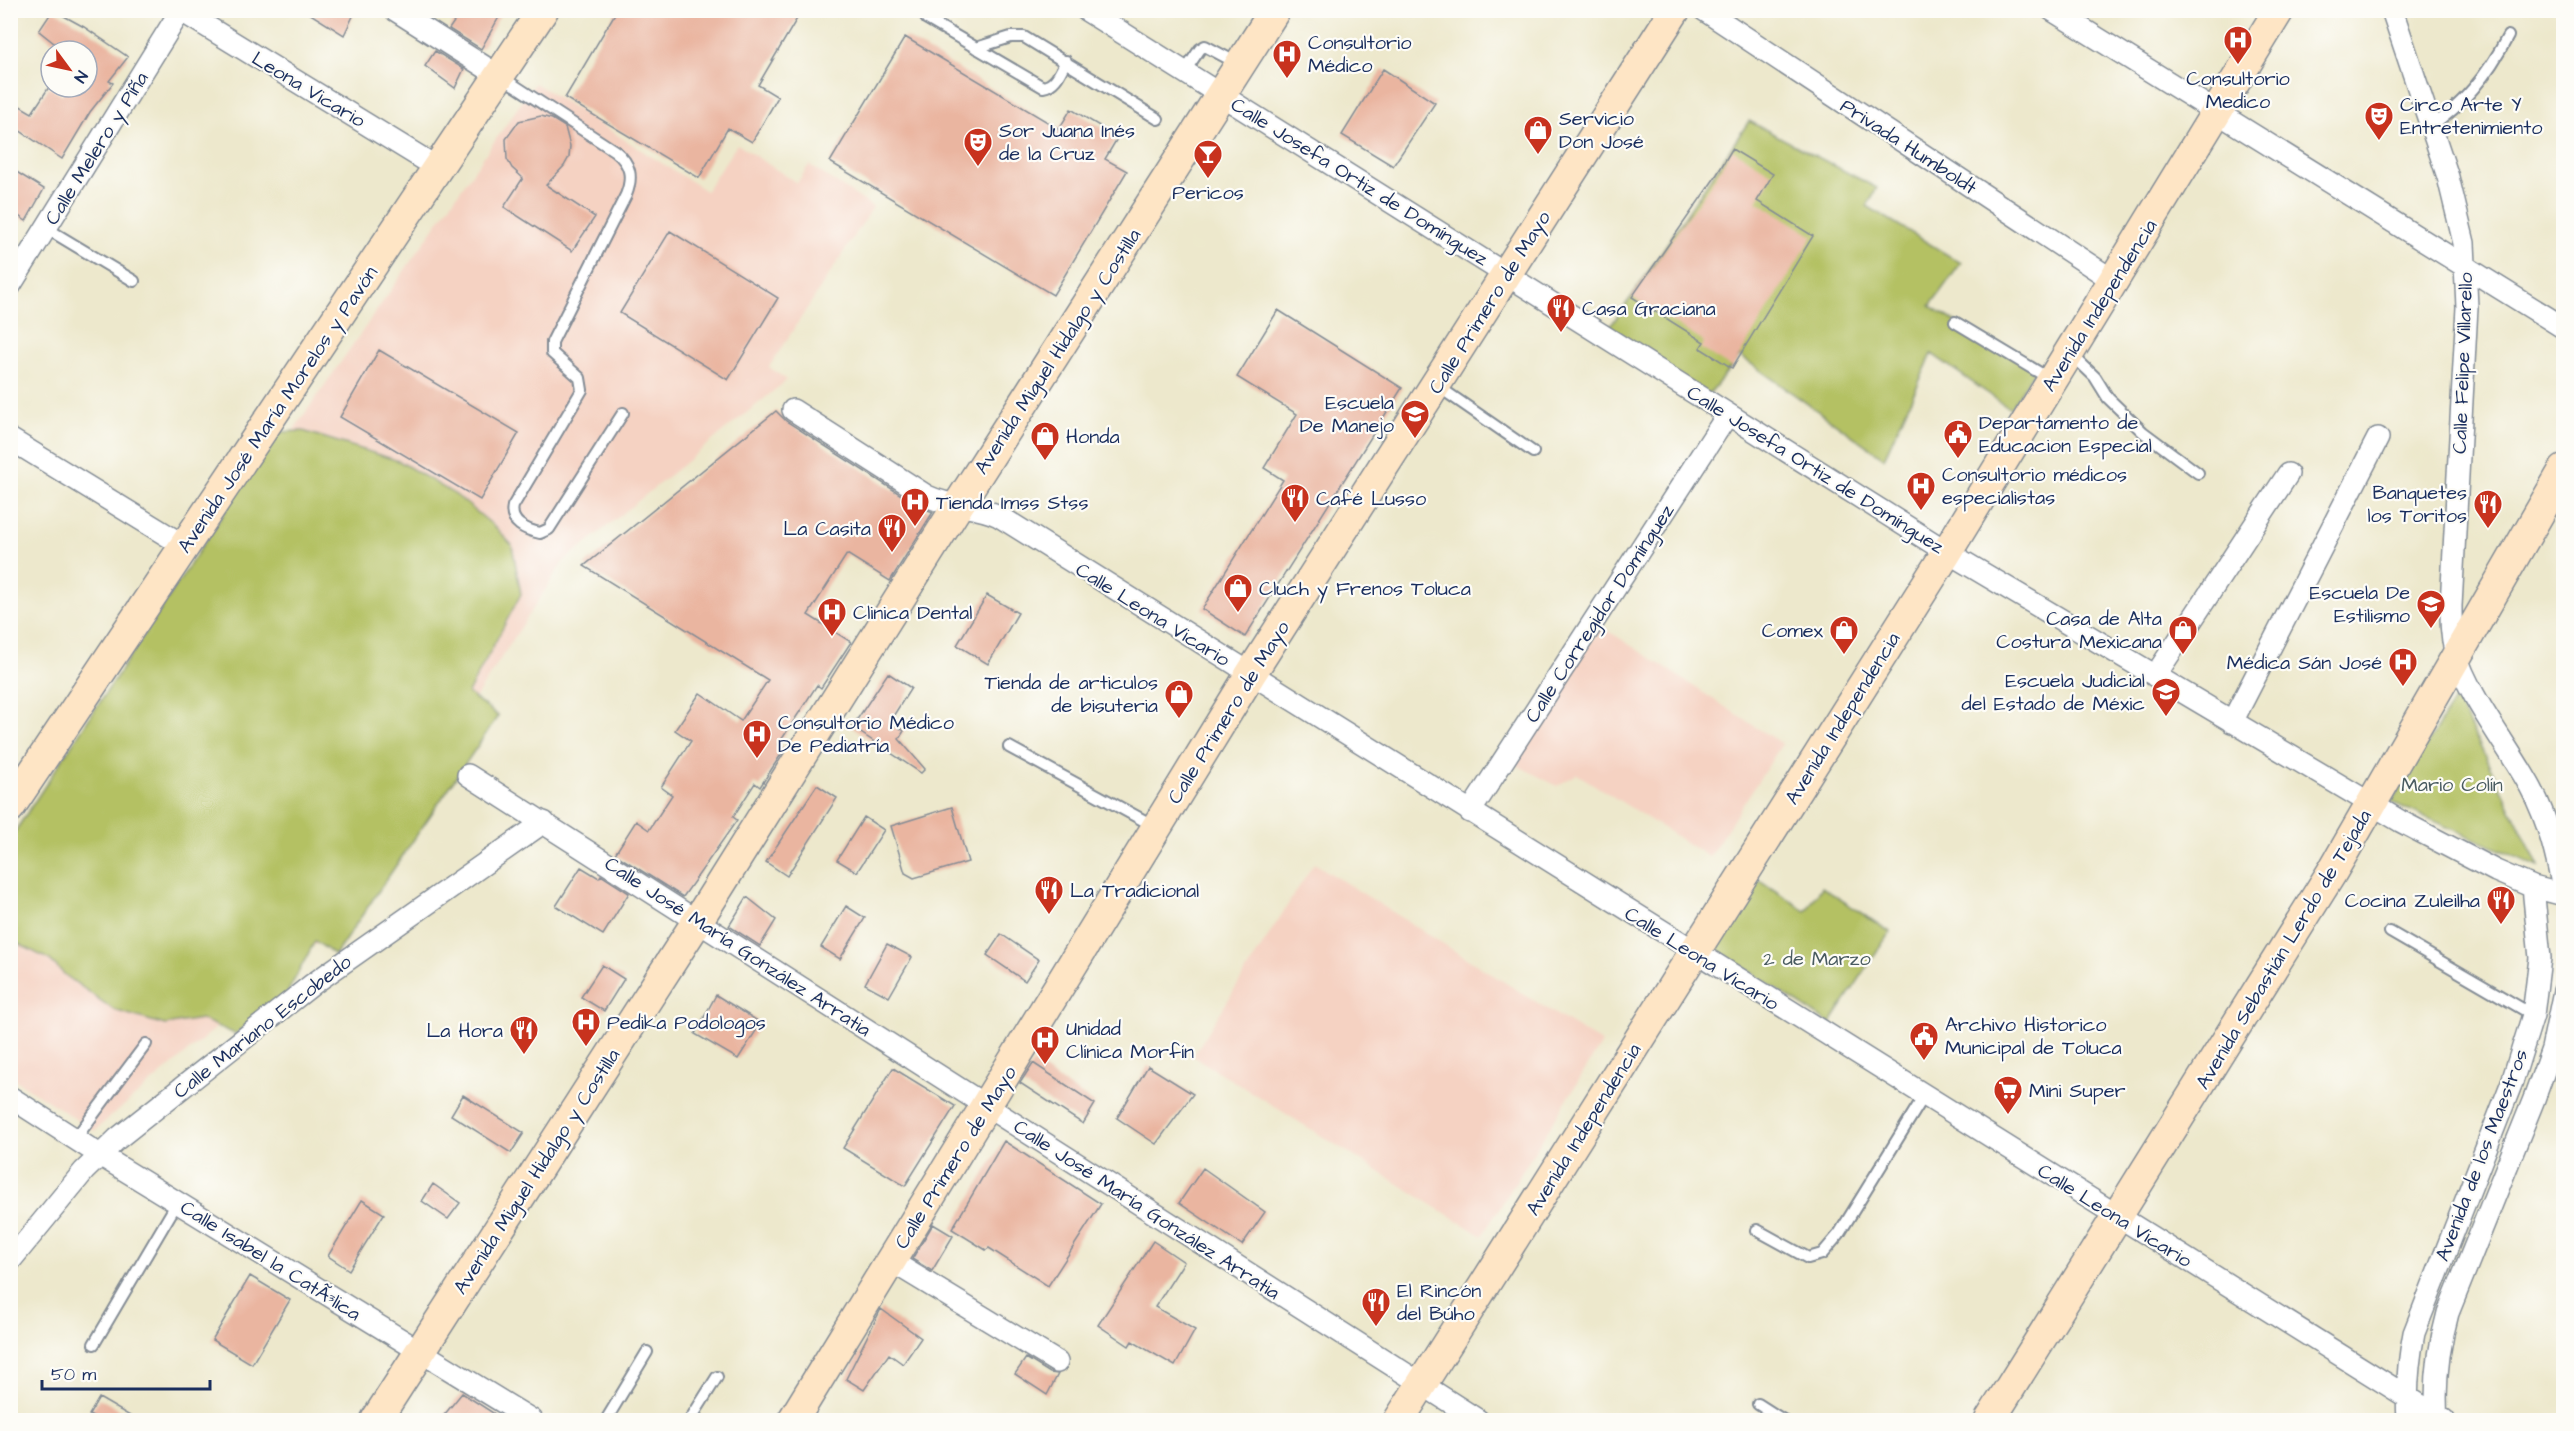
<svg xmlns="http://www.w3.org/2000/svg" width="2574" height="1431" font-family="'Architects Daughter',sans-serif">
	<style>
		.built { fill: #f5d2c2 }
		.green { fill: #b4c163; stroke: #687860; stroke-width: 1.5 }
		.building { fill: #eab5a0 }
		.lines { fill: none; stroke-linecap: round; stroke-linejoin: round }
		.lane-casing { stroke: #848c95; stroke-width: 14 }
		.street-casing { stroke: #848c95; stroke-width: 24 }
		.secondary-casing { stroke: #848c95; stroke-width: 33 }
		.lane { stroke: #fff; stroke-width: 10 }
		.street { stroke: #fff; stroke-width: 21 }
		.secondary { stroke: #fee5c5; stroke-width: 30 }
		.labels { text-anchor: middle; stroke-width: 4.5; stroke-linejoin: round; paint-order: stroke }
		.poi-label { font-size: 20px; fill: #1b2f5e; stroke: #fdfcf7; text-anchor: start }
		.street-label { font-size: 20px; fill: #1b2f5e; stroke: #fdfcf7 }
		.park-label { font-size: 20px; fill: #495b60; stroke: #fdfcf7 }
	</style>
	<rect width="100%" height="100%" fill="#fdfcf7"/>
	<filter id="ink" filterUnits="userSpaceOnUse"><feTurbulence type="fractalNoise" baseFrequency=".0167" numOctaves="2"/><feDisplacementMap in="SourceGraphic" scale="12" xChannelSelector="R" yChannelSelector="G"/><feConvolveMatrix kernelMatrix="1 2 1 2 8 2 1 2 1" color-interpolation-filters="sRGB"/></filter>
	<filter id="wash" filterUnits="userSpaceOnUse"><feTurbulence type="fractalNoise" baseFrequency=".008" numOctaves="4" result="noise"/><feDisplacementMap in="SourceGraphic" scale="24" xChannelSelector="R" yChannelSelector="G"/><feGaussianBlur stdDeviation="1.35" result="paint"/><feColorMatrix in="noise" values="0 0 0 0 0 0 0 0 0 0 0 0 0 0 0 0 0 1.4 0 .05"/><feComposite in="paint" operator="in"/></filter>
	<g filter="url(#wash)">
		<rect width="100%" height="100%" fill="#ede8cc"/>
		<path class="built" d="M535,83L706,191L737,144L797,183L809,165L873,207L769,367L787,380L563,562L318,942L94,1131L11,1077V836Z
			M1601,626L1782,744L1709,857L1577,774L1557,786L1513,763Z
			M1314,863L1602,1043L1482,1236L1193,1056Z"/>
		<path class="green" d="M1749,121L1877,188L1867,206L1961,263L1930,306L2035,370L2010,409L1932,354L1884,458L1740,356L1705,399L1604,335L1632,296Z
			M303,431L399,461L456,495L494,526L512,545L521,594L468,693L498,716L335,955L315,941L285,997L235,1034L201,1019L165,1025L114,1010L65,975L50,960L11,940L10,839L277,432Z
			M2456,697L2539,867L2391,802Z
			M1759,880L1806,911L1822,887L1890,932L1830,1024L1714,948Z"/>
		<g id="blocks">
			<path class="building" d="M53,10L84,27L128,57L109,81L113,83L90,112L62,159L10,124V100L32,113L49,87L62,95L67,87H87V51H64L39,31Z
				M304,10H356L344,35Z
				M462,10H503L481,49L449,29Z
				M617,10H802L758,85L778,97L752,142L728,128L699,178L565,98Z
				M905,37L1059,129L1071,109L1118,137L1105,159L1127,171L1053,295L830,162Z
				M435,51L464,69L455,88L425,66Z
				M1383,69L1435,103L1393,166L1342,135Z
				M541,116L552,119L565,127L570,146L569,157L564,166L546,185L595,217L572,251L504,207L523,178L512,168L507,159L506,139L519,121Z
				M1732,149L1773,174L1757,201L1813,236L1732,368L1700,348L1704,342L1632,297L1716,176Z
				M10,168L44,189L26,221L10,210Z
				M670,231L778,298L728,380L620,313Z
				M1278,310L1402,388L1245,637L1202,609L1283,480L1264,468L1297,414L1237,377Z
				M379,350L519,433L480,500L340,417Z
				M776,411L786,421L920,507L933,512L890,581L847,554L808,615L851,642L821,688L817,685L778,745L785,749L780,756L760,787L755,783L733,817L737,820L683,897L615,854L636,821L649,830L672,795L661,787L691,741L675,730L700,693L741,721L768,680L584,566Z
				M987,595L1018,613L988,664L957,645Z
				M888,673L911,688L890,721L904,731L899,739L925,769L921,773L852,727Z
				M817,785L837,798L787,876L766,862Z
				M952,807L968,862L914,878L905,873L891,826Z
				M864,817L884,830L857,872L837,860Z
				M581,867L599,878L601,875L629,893L603,935L556,906Z
				M747,897L776,920L760,946L729,926Z
				M846,906L865,918L840,959L821,947Z
				M1001,934L1039,960L1025,981L987,955Z
				M887,944L912,957L889,997L865,984Z
				M602,965L624,979L604,1011L581,997Z
				M716,995L761,1023L738,1059L695,1034Z
				M1033,1063L1095,1104L1083,1124L1020,1083Z
				M1148,1066L1193,1094L1156,1144L1117,1118Z
				M893,1068L955,1106L905,1186L843,1148Z
				M463,1095L524,1133L511,1153L451,1115Z
				M1004,1141L1101,1204L1048,1286L989,1248L986,1250L952,1229Z
				M1203,1168L1265,1212L1242,1245L1179,1203Z
				M433,1184L460,1203L448,1219L422,1201Z
				M362,1200L384,1214L349,1270L328,1256Z
				M933,1224L953,1236L932,1271L912,1259Z
				M1153,1241L1184,1262L1155,1307L1195,1330L1175,1366L1132,1341L1129,1346L1098,1325Z
				M250,1276L290,1300L252,1364L212,1340Z
				M881,1309L921,1338L903,1364L889,1354L864,1390L846,1379Z
				M1026,1358L1050,1373L1058,1374L1047,1395L1015,1374Z
				M462,1393L504,1420H440Z
				M99,1398L137,1420H98L89,1415Z"/>
		</g>
	</g>
	<g filter="url(#ink)">
		<use href="#blocks" fill-opacity="0" stroke="#848c95" stroke-width="1.5"/>
		<g class="lines">
			<g class="lane-casing">
				<path id="lane" d="M921,10L927,19L1043,87C1056,85 1060,72 1066,61
					M976,48L1011,37H1024L1158,119
					M1185,71L1200,49L1205,46L1237,63
					M500,76L615,151C631,164 633,177 626,195L552,342V353L580,378L582,390L513,506C509,523 526,530 540,533L549,529L623,413
					M2430,127C2465,104 2489,73 2508,36
					M46,228L134,281
					M1955,322L2050,379
					M2070,353L2095,377L2108,398L2143,432L2198,473
					M1436,385L1533,452
					M1009,747L1154,826
					M2390,932L2533,1015
					M75,1139L146,1044
					M1757,1230L1808,1258L1822,1254L1839,1234L1924,1096
					M94,1344L177,1203
					M1758,1404L1783,1420
					M606,1420L647,1352
					M690,1420L717,1377"/>
			</g>
			<g class="street-casing">
				<path id="street" d="M180,10L438,168
					M395,10L499,76
					M1086,10L1947,552L2400,821L2496,871L2533,887L2564,895
					M1704,10L2114,281
					M2052,10L2564,328
					M2392,10L2448,177L2464,243L2467,307L2451,606C2451,621 2451,636 2455,651C2467,695 2509,747 2531,788C2549,822 2557,857 2564,894
					M10,286L181,10
					M793,410L927,496C952,508 976,505 999,516L2444,1420
					M10,439L186,547
					M2155,676L2288,474
					M2232,722L2378,438
					M468,775L1478,1420
					M1470,812L1728,414
					M10,1097L100,1155L532,1420
					M10,1261L84,1171L117,1139L313,984L544,822
					M891,1261L1057,1362
					M2408,1420C2406,1390 2408,1363 2414,1333L2512,1082L2533,1015L2540,958L2533,887
					M2437,1420C2434,1383 2438,1349 2448,1313L2534,1099L2552,1049L2564,991"/>
			</g>
			<g class="secondary-casing">
				<path id="secondary" d="M10,807L543,10
					M376,1420L698,920L957,507L1275,10
					M793,1420L1250,675L1675,10
					M1399,1420L1947,552L2279,10
					M1990,1420L2332,872L2564,470"/>
			</g>
			<use href="#lane" class="lane"/>
			<use href="#street" class="street"/>
			<use href="#secondary" class="secondary"/>
		</g>
	</g>
	<defs>
		<g id="hospital-pin" transform="scale(1.5)"><path d="M0 17L-7.5 6A9.5 9.5 0 1 1 7.5 6Z" fill="#c8321e" stroke="#fdfcf7"/><path d="M-5-5h3v3.5h4V-5h3V5h-3V1.5h-4V5h-3Z" fill="#fff"/></g>
		<g id="theatre-pin" transform="scale(1.5)"><path d="M0 17L-7.5 6A9.5 9.5 0 1 1 7.5 6Z" fill="#c8321e" stroke="#fdfcf7"/><path d="M-5-5.5Q0-4 5-5.5V0Q5 5 0 6Q-5 5-5 0ZM-3.3-2.5H-1v1.5H-3.3ZM1-2.5H3.3v1.5H1ZM-2.8 1Q0 5.5 2.8 1Z" fill="#fff"/></g>
		<g id="shop-pin" transform="scale(1.5)"><path d="M0 17L-7.5 6A9.5 9.5 0 1 1 7.5 6Z" fill="#c8321e" stroke="#fdfcf7"/><path d="M-5-2.5h2.3a2.7 3.5 0 0 1 5.4 0H5L5.5 6h-11ZM-1.5-2.5h3a1.5 2.3 0 0 0-3 0Z" fill="#fff"/></g>
		<g id="bar-pin" transform="scale(1.5)"><path d="M0 17L-7.5 6A9.5 9.5 0 1 1 7.5 6Z" fill="#c8321e" stroke="#fdfcf7"/><path d="M-6-5H6L.8 .8V4.5H3.5V6h-7V4.5H-.8V.8Z" fill="#fff"/></g>
		<g id="restaurant-pin" transform="scale(1.5)"><path d="M0 17L-7.5 6A9.5 9.5 0 1 1 7.5 6Z" fill="#c8321e" stroke="#fdfcf7"/><path d="M-5-6h1v4h1v-4h1v4h1v-4h1v5L-1.5 .5V6h-2V.5L-5-1ZM5-6V6H3V1.5H1.5Q1.5-4 5-6Z" fill="#fff"/></g>
		<g id="school-pin" transform="scale(1.5)"><path d="M0 17L-7.5 6A9.5 9.5 0 1 1 7.5 6Z" fill="#c8321e" stroke="#fdfcf7"/><path d="M0-5L7-2L0 1L-7-2ZM-4 1L0 2.5L4 1V4Q0 6-4 4Z" fill="#fff"/></g>
		<g id="civic-pin" transform="scale(1.5)"><path d="M0 17L-7.5 6A9.5 9.5 0 1 1 7.5 6Z" fill="#c8321e" stroke="#fdfcf7"/><path d="M-.6-6.5H3V-4.5H.6V-3L4-1V1h2V6H-6V1h2V-1L-.6-3ZM-1.2 2.5V6h2.4V2.5Z" fill="#fff"/></g>
		<g id="university-pin" transform="scale(1.5)"><path d="M0 17L-7.5 6A9.5 9.5 0 1 1 7.5 6Z" fill="#c8321e" stroke="#fdfcf7"/><path d="M0-5L7-2L0 1L-7-2ZM-4 1L0 2.5L4 1V4Q0 6-4 4Z" fill="#fff"/></g>
		<g id="supermarket-pin" transform="scale(1.5)"><path d="M0 17L-7.5 6A9.5 9.5 0 1 1 7.5 6Z" fill="#c8321e" stroke="#fdfcf7"/><path d="M-6-5.5h2.5l.6 2H6L4.5 2H-2.5L-4.4-4H-6ZM-1.5 3.2a1.3 1.3 0 1 0 .1 0ZM3 3.2a1.3 1.3 0 1 0 .1 0Z" fill="#fff"/></g>
	</defs>
	<g fill-rule="evenodd">
		<use href="#hospital-pin" x="2238" y="40"/>
		<use href="#hospital-pin" x="1287" y="54"/>
		<use href="#theatre-pin" x="2379" y="116"/>
		<use href="#shop-pin" x="1538" y="130"/>
		<use href="#theatre-pin" x="978" y="142"/>
		<use href="#bar-pin" x="1208" y="154"/>
		<use href="#restaurant-pin" x="1561" y="308"/>
		<use href="#school-pin" x="1415" y="414"/>
		<use href="#civic-pin" x="1958" y="434"/>
		<use href="#shop-pin" x="1045" y="436"/>
		<use href="#hospital-pin" x="1921" y="486"/>
		<use href="#restaurant-pin" x="1295" y="498"/>
		<use href="#hospital-pin" x="915" y="502"/>
		<use href="#restaurant-pin" x="2488" y="504"/>
		<use href="#restaurant-pin" x="892" y="528"/>
		<use href="#shop-pin" x="1238" y="588"/>
		<use href="#university-pin" x="2431" y="604"/>
		<use href="#hospital-pin" x="832" y="612"/>
		<use href="#shop-pin" x="1844" y="630"/>
		<use href="#shop-pin" x="2183" y="630"/>
		<use href="#hospital-pin" x="2403" y="662"/>
		<use href="#school-pin" x="2166" y="692"/>
		<use href="#shop-pin" x="1179" y="694"/>
		<use href="#hospital-pin" x="757" y="734"/>
		<use href="#restaurant-pin" x="1049" y="890"/>
		<use href="#restaurant-pin" x="2501" y="900"/>
		<use href="#hospital-pin" x="586" y="1022"/>
		<use href="#restaurant-pin" x="524" y="1030"/>
		<use href="#civic-pin" x="1924" y="1036"/>
		<use href="#hospital-pin" x="1045" y="1040"/>
		<use href="#supermarket-pin" x="2008" y="1090"/>
		<use href="#restaurant-pin" x="1376" y="1302"/>
	</g>
	<g class="labels">
		<g class="poi-label">
			<text x="1308" y="49">Consultorio<tspan x="1308" dy="23">Médico</tspan></text>
			<text x="2238" y="85" text-anchor="middle">Consultorio<tspan x="2238" dy="23">Medico</tspan></text>
			<text x="2400" y="111">Circo Arte Y<tspan x="2400" dy="23">Entretenimiento</tspan></text>
			<text x="1559" y="125">Servicio<tspan x="1559" dy="23">Don José</tspan></text>
			<text x="999" y="137">Sor Juana Inés<tspan x="999" dy="23">de la Cruz</tspan></text>
			<text x="1208" y="199" text-anchor="middle">Pericos</text>
			<text x="1582" y="315">Casa Graciana</text>
			<text x="1394" y="409" text-anchor="end">Escuela<tspan x="1394" dy="23">De Manejo</tspan></text>
			<text x="1979" y="429">Departamento de<tspan x="1979" dy="23">Educacion Especial</tspan></text>
			<text x="1066" y="443">Honda</text>
			<text x="1942" y="481">Consultorio médicos<tspan x="1942" dy="23">especialistas</tspan></text>
			<text x="2467" y="499" text-anchor="end">Banquetes<tspan x="2467" dy="23">los Toritos</tspan></text>
			<text x="1316" y="505">Café Lusso</text>
			<text x="936" y="509">Tienda Imss Stss</text>
			<text x="871" y="535" text-anchor="end">La Casita</text>
			<text x="1259" y="595">Cluch y Frenos Toluca</text>
			<text x="2410" y="599" text-anchor="end">Escuela De<tspan x="2410" dy="23">Estilismo</tspan></text>
			<text x="853" y="619">Clinica Dental</text>
			<text x="2162" y="625" text-anchor="end">Casa de Alta<tspan x="2162" dy="23">Costura Mexicana</tspan></text>
			<text x="1823" y="637" text-anchor="end">Comex</text>
			<text x="2382" y="669" text-anchor="end">Médica Sán José</text>
			<text x="2145" y="687" text-anchor="end">Escuela Judicial<tspan x="2145" dy="23">del Estado de Méxic</tspan></text>
			<text x="1158" y="689" text-anchor="end">Tienda de articulos<tspan x="1158" dy="23">de bisuteria</tspan></text>
			<text x="778" y="729">Consultorio Médico<tspan x="778" dy="23">De Pediatría</tspan></text>
			<text x="1070" y="897">La Tradicional</text>
			<text x="2480" y="907" text-anchor="end">Cocina Zuleilha</text>
			<text x="607" y="1029">Pedika Podologos</text>
			<text x="1945" y="1031">Archivo Historico<tspan x="1945" dy="23">Municipal de Toluca</tspan></text>
			<text x="1066" y="1035">Unidad<tspan x="1066" dy="23">Clínica Morfín</tspan></text>
			<text x="503" y="1037" text-anchor="end">La Hora</text>
			<text x="2029" y="1097">Mini Super</text>
			<text x="1397" y="1297">El Rincón<tspan x="1397" dy="23">del Búho</tspan></text>
		</g>
		<g class="street-label">
			<text transform="translate(309 89) rotate(31)" y="7">Leona Vicario</text>
			<text transform="translate(1909 146) rotate(33)" y="7">Privada Humboldt</text>
			<text transform="translate(96 148) rotate(-58)" y="7">Calle Melero y Piña</text>
			<text transform="translate(1360 181) rotate(32)" y="7">Calle Josefa Ortiz de Domínguez</text>
			<text transform="translate(1489 302) rotate(-58)" y="7">Calle Primero de Mayo</text>
			<text transform="translate(2099 305) rotate(-58)" y="7">Avenida Independencia</text>
			<text transform="translate(1057 351) rotate(-57)" y="7">Avenida Miguel Hidalgo y Costilla</text>
			<text transform="translate(2462 363) rotate(-88)" y="7">Calle Felipe Villarello</text>
			<text transform="translate(277 409) rotate(-56)" y="7">Avenida José María Morelos y Pavón</text>
			<text transform="translate(1816 469) rotate(32)" y="7">Calle Josefa Ortiz de Domínguez</text>
			<text transform="translate(1599 613) rotate(-57)" y="7">Calle Corregidor Domínguez</text>
			<text transform="translate(1153 614) rotate(32)" y="7">Calle Leona Vicario</text>
			<text transform="translate(1228 712) rotate(-58)" y="7">Calle Primero de Mayo</text>
			<text transform="translate(1842 718) rotate(-58)" y="7">Avenida Independencia</text>
			<text transform="translate(738 946) rotate(33)" y="7">Calle José María González Arratia</text>
			<text transform="translate(2283 949) rotate(-59)" y="7">Avenida Sebastián Lerdo de Tejada</text>
			<text transform="translate(1702 958) rotate(32)" y="7">Calle Leona Vicario</text>
			<text transform="translate(262 1026) rotate(-38)" y="7">Calle Mariano Escobedo</text>
			<text transform="translate(1583 1129) rotate(-58)" y="7">Avenida Independencia</text>
			<text transform="translate(2481 1155) rotate(-69)" y="7">Avenida de los Maestros</text>
			<text transform="translate(955 1157) rotate(-58)" y="7">Calle Primero de Mayo</text>
			<text transform="translate(536 1171) rotate(-57)" y="7">Avenida Miguel Hidalgo y Costilla</text>
			<text transform="translate(1147 1209) rotate(33)" y="7">Calle José María González Arratia</text>
			<text transform="translate(2115 1215) rotate(32)" y="7">Calle Leona Vicario</text>
			<text transform="translate(271 1260) rotate(32)" y="7">Calle Isabel la CatÃ³lica</text>
		</g>
		<g class="park-label">
			<text x="2452" y="791">Mario Colín</text>
			<text x="1817" y="965">2 de Marzo</text>
		</g>
	</g>
	<rect width="2574" height="1431" fill="none" stroke="#fdfcf7" stroke-width="36"/>
	<g transform="translate(69 69) rotate(123)"><circle r="28" fill="#fdfcf7" stroke="#a3aaba" stroke-width="1.5"/>
	<path d="M0-4.5L10 22L0 15L-10 22Z" fill="#c8321e"/>
	<text y="-9" font-size="16" font-weight="bold" text-anchor="middle" fill="#1b2f5e">N</text>
	</g>
	<path d="M42 1380v9h168v-9" fill="none" stroke="#1b2f5e" stroke-width="3"/>
	<text x="51" y="1380" font-size="18" fill="#1b2f5e" stroke="#fdfcf7" stroke-width="4.5" paint-order="stroke">50 m</text>
</svg>
